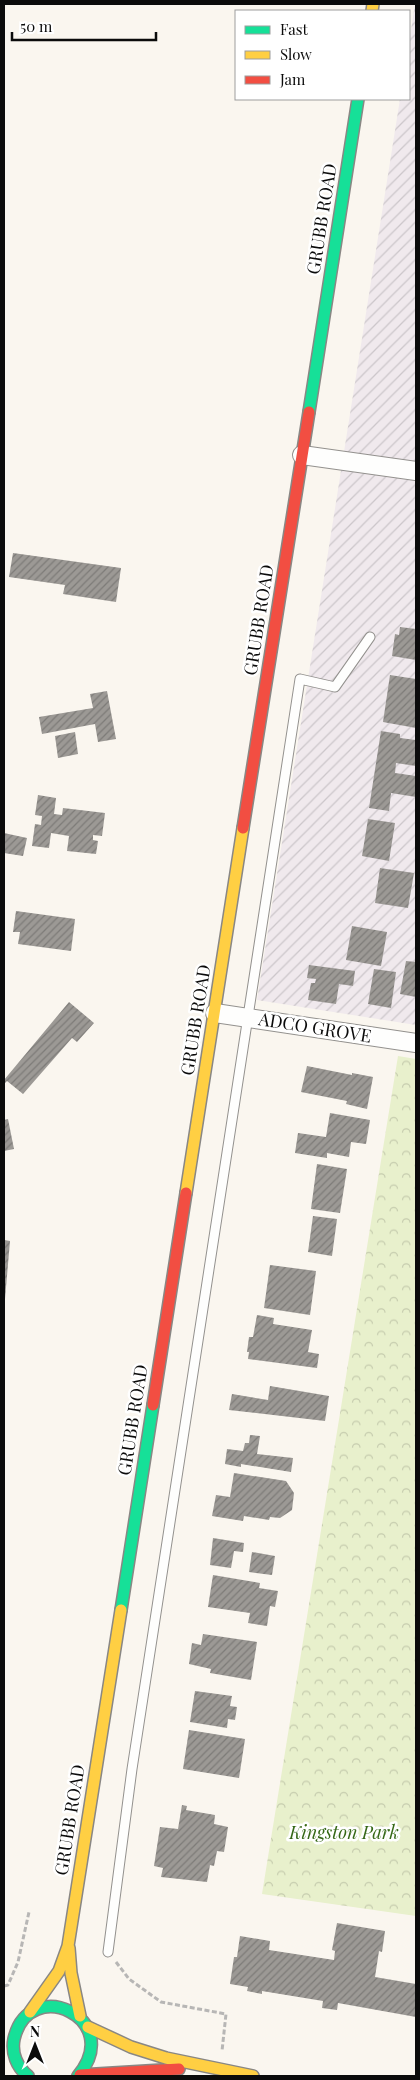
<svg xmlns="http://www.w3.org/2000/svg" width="420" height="2080" font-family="'Playfair Display',serif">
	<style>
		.industrial { fill: url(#industrial-furrows) }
		.park { fill: url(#park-crowns) }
		.building { fill: url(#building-hatch) }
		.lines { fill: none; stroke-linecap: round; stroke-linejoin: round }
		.lane-casing { stroke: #93918e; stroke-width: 11 }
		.street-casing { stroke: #93918e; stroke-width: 20 }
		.fast-casing { stroke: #898784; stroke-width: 14 }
		.slow-casing { stroke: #898784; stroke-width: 14 }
		.jam-casing { stroke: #898784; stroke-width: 14 }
		.path { stroke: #b7b6b5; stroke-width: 3; stroke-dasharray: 5 2.5; stroke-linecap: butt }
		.lane { stroke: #fefefd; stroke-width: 9 }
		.street { stroke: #fefefd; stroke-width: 18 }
		.fast { stroke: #16e098; stroke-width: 11 }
		.slow { stroke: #ffcf43; stroke-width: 11 }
		.jam { stroke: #f24e42; stroke-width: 11 }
		.labels { text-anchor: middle; stroke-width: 5; stroke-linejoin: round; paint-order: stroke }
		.street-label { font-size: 18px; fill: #0b0b0b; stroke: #fff }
		.park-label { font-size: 18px; font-style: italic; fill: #366817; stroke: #fff }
	</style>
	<defs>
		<pattern id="industrial-furrows" width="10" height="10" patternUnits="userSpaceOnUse" patternTransform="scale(1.25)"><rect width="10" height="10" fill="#f0e9ed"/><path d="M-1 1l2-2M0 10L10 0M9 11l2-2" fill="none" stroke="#ccc6ca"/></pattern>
		<pattern id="park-crowns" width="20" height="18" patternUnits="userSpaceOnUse" patternTransform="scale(1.25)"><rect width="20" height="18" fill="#e8f0cc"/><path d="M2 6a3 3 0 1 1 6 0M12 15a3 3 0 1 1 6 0" fill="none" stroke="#c6ccae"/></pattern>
		<pattern id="building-hatch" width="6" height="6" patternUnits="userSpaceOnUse" patternTransform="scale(1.25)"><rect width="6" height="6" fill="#9c9995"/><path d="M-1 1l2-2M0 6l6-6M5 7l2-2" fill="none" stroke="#7d7b78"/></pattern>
	</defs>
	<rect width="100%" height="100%" fill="#faf6ef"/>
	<path class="industrial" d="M415,4H416V1025L257,1000L400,99H409V43Z"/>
	<path class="park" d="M398,1056L416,1059V1916L262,1894Z"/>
	<path class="building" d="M13,553L121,568L116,602L63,594L65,585L9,577Z
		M400,627L416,629V660L392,656L395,634L399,635Z
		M390,675L416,679V728L383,722Z
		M107,691L116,739L98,742L95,724L42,734L39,717L93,708L90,694Z
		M381,731L400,734V738L416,740V766L396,763L395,773L416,776V797L391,793L389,811L369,808Z
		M75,732L78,754L58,758L55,736Z
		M38,795L56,798L54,814L62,815L63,808L105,813L102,836L93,835V840L98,841L96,854L67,851L69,836L51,833L49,848L32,846L35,824L41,825L42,816L35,815Z
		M368,819L395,823L389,861L362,856Z
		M4,833L27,838L23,856L4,853Z
		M380,868L414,873L408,908L375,903Z
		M16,911L75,919L71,951L18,944L20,932H13Z
		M352,926L387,932L381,966L346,960Z
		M406,961L416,962V997L400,994Z
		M309,965L355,971L353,986L339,984L336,1004L308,1000L311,983H315L316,979L307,978Z
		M374,969L396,972L391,1008L368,1004Z
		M69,1002L94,1023L77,1042L72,1038L23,1094L7,1081L4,1084V1080Z
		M307,1066L352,1075V1073L373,1077L367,1109L346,1104L347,1101L301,1092Z
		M330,1113L370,1120L366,1144L351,1142L349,1157L327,1153V1158L295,1153L298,1133L326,1137Z
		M8,1119L14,1149L4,1151V1120Z
		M317,1164L347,1169L340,1213L311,1209Z
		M313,1216L337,1219L332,1256L308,1252Z
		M4,1240L10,1241L5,1299H4Z
		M270,1265L316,1271L310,1315L264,1308Z
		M257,1315L274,1318L273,1324L312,1330L308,1352L319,1354L317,1368L248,1359L249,1352H247L249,1337H253Z
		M270,1386L329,1396L325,1421L229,1410L232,1394L268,1400Z
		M250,1435L260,1436L257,1454L293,1458L291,1472L241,1464V1467L225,1464L227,1449L243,1451L245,1443H249Z
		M234,1473L286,1481L294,1493L292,1510L280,1518L270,1517L269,1520L244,1516L243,1521L212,1516L216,1495L230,1497Z
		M213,1538L244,1543L243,1552L234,1551L231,1568L210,1565Z
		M252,1552L275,1556L272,1575L249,1572Z
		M213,1575L260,1583L259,1588L278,1591L275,1607L270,1606L267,1626L248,1623L250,1613L208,1607Z
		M203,1634L257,1642L251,1680L210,1673L211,1669L189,1664L192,1643L201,1645Z
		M195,1691L232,1696L230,1706L237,1707L235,1720L228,1719L227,1728L190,1722Z
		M189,1730L245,1739L239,1778L183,1769Z
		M182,1805L187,1806L186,1810L215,1815L214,1824L228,1827L224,1852L217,1851L214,1866L210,1865L207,1882L161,1877L163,1868L154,1866L160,1827L178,1829Z
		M337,1923L385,1931L382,1952L379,1951L375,1977L416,1984V2017L338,2003L337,2010L322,2008L323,2001L262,1991V1994L247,1991L248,1987L230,1984L234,1957H237L240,1936L270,1941L269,1950L334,1960L335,1951L332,1950Z"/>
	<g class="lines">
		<g class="lane-casing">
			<path id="lane" d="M108,1952L132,1769L300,679L335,687L370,637"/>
		</g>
		<g class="street-casing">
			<path id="street" d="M302,455L416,471
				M215,1013L416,1043"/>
		</g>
		<g class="fast-casing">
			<path id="fast" d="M309,412L358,99
				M121,1610L153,1405
				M28,2076C17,2067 11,2053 14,2039C29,1974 126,2018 78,2076"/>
		</g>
		<g class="slow-casing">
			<path id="slow" d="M372,11L373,4
				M186,1193L243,828
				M69,1948L71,1973L80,2016
				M30,2012L59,1971L68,1946L121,1610
				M88,2027L131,2047L166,2058L253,2076"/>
		</g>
		<g class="jam-casing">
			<path id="jam" d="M243,828L309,412
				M153,1405L186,1193
				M80,2075L179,2069"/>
		</g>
		<path class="path" d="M116,1962L129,1979L161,2002L226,2014L222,2051
			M4,1986L8,1985L18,1962L29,1912"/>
		<use href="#lane" class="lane"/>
		<use href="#street" class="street"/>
		<use href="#fast" class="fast"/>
		<use href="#slow" class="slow"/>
		<use href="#jam" class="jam"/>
	</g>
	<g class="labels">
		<g class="street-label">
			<text transform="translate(322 219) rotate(-81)" y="6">GRUBB ROAD</text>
			<text transform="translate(259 620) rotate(-81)" y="6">GRUBB ROAD</text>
			<text transform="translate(196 1020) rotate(-81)" y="6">GRUBB ROAD</text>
			<text transform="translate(315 1028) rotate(9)" y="6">ADCO GROVE</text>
			<text transform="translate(133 1420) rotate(-81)" y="6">GRUBB ROAD</text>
			<text transform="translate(70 1820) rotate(-81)" y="6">GRUBB ROAD</text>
		</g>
		<g class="park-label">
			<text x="344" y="1839">Kingston Park</text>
		</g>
	</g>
	<rect width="420" height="2080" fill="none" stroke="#0b0b0b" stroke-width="10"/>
	<rect x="235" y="10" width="175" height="90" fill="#ffffff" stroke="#9d9d9d"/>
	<rect x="245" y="26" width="25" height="8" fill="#16e098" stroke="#9d9d9d"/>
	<text x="280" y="35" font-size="15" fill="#0b0b0b">Fast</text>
	<rect x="245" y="51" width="25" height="8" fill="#ffcf43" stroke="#9d9d9d"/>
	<text x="280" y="60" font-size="15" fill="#0b0b0b">Slow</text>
	<rect x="245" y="76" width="25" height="8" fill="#f24e42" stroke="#9d9d9d"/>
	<text x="280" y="85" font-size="15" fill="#0b0b0b">Jam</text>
	<g transform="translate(35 2045)" stroke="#ffffff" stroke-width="4" paint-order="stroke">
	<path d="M0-4L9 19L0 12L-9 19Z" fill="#0b0b0b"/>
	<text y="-8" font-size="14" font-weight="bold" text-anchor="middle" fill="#0b0b0b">N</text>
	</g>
	<path d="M12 32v8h144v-8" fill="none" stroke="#0b0b0b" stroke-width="2.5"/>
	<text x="20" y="32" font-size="15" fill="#0b0b0b" stroke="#ffffff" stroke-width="4" paint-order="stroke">50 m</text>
</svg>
